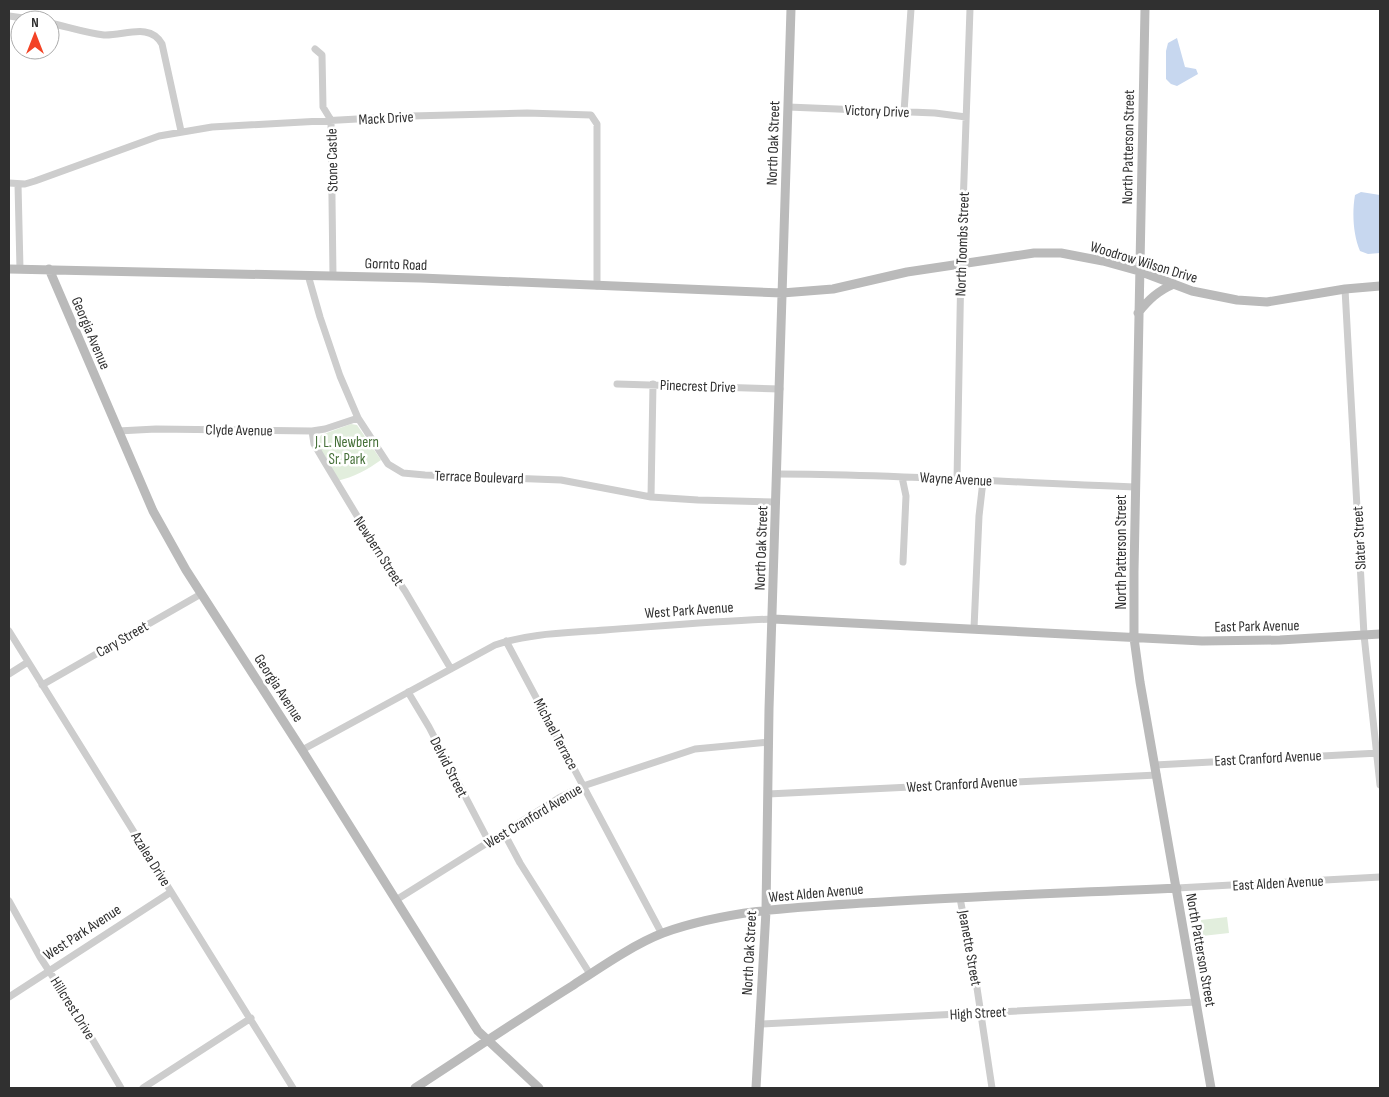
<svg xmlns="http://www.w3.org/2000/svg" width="1389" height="1097" font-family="'Sofia Sans Condensed',sans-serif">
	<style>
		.green { fill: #e2eedd }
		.water { fill: #c7d7ef }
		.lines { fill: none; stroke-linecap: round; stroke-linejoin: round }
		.street { stroke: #cdcdcd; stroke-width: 7 }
		.secondary { stroke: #bababa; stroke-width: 9 }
		.labels { text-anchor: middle; stroke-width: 5; stroke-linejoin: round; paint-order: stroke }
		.street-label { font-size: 15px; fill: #303030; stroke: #fff }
		.park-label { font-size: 15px; fill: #467039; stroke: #fff }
	</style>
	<rect width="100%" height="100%" fill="#fff"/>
	<path class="green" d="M351,424L357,425L381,460C367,470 354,477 337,481L316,444L321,435Z
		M1227,917L1229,933L1202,936L1201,920Z"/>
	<path class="water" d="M1177,38L1185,67L1196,69L1198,74L1177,86L1171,84L1166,79V51L1168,43Z
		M1361,192L1380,195V253L1368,254L1360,251C1353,234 1352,213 1355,195Z"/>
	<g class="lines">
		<path class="street" d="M9,16L38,20
			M50,23C68,27 86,33 104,35C124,36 150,22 162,44L181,131
			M315,49L322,55L323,107L331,120L333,276
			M788,107L935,113L966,117
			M904,112L911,9
			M9,183L25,184L35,181L159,136L212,127L411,116L527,113L591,115L597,124V286
			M18,184L20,269
			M308,275L320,317L340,376L358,418L388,464L403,473L425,475L561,480L651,497L698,500L776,502
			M1345,289L1364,635L1380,785
			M617,384L780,389
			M118,431L156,429L312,431L325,429L358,418
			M312,431L314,444L324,461L383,559L405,591L451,669
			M778,474C897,474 1016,483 1134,487
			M902,477L906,496L903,562
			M957,480L961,263L970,9
			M651,497L653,384
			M974,628L979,516L983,481
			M9,631L293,1088
			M506,641L662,934
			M9,674L28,662
			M42,685L201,594
			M408,692L429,727L489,842
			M302,750L495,645C529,633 568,633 605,630C661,626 717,621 773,619
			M1155,765L1379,753
			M768,794L1157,775
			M504,833L520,863L590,974
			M1177,888L1380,877
			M960,898L977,988L992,1088
			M396,900L559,798L583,786L695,749L769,742
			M9,901L40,957L81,1020L121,1088
			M9,997L171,892
			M760,1024L1197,1002
			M143,1088L251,1018"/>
		<path class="secondary" d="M1145,9L1134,572V638L1140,682L1211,1088
			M9,269L421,278L782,293L833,289L907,272L1034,253H1061L1103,261L1139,271L1192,291L1237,300L1267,302L1345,289L1380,286
			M49,269L153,511L186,570L302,750L478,1031L539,1088
			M1138,313C1149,299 1158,291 1174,284
			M773,619L1202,641L1280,640L1380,634
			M415,1088C467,1054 519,1019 572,986C598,969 634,944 663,933C727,910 797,907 864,903C968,896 1072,893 1177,888
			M756,1088L766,911L769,709L791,9"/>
	</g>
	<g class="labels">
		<g class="street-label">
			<text transform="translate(877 111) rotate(2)" y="5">Victory Drive</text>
			<text transform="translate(386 118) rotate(-3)" y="5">Mack Drive</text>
			<text transform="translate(773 143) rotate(-88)" y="5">North Oak Street</text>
			<text transform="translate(1128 147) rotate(-89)" y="5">North Patterson Street</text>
			<text transform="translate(332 160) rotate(-91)" y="5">Stone Castle</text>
			<text transform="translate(962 244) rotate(-88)" y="5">North Toombs Street</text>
			<text transform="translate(1144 262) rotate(17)" y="5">Woodrow Wilson Drive</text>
			<text transform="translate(396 264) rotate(2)" y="5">Gornto Road</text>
			<text transform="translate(91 333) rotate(67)" y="5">Georgia Avenue</text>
			<text transform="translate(698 386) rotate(2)" y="5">Pinecrest Drive</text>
			<text transform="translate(239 430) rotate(1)" y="5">Clyde Avenue</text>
			<text transform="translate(479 477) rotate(2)" y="5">Terrace Boulevard</text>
			<text transform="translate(956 479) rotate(3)" y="5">Wayne Avenue</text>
			<text transform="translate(1359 538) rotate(-93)" y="5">Slater Street</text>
			<text transform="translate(761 548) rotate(-88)" y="5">North Oak Street</text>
			<text transform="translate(379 551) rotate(57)" y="5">Newbern Street</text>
			<text transform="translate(1121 552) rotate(-90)" y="5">North Patterson Street</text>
			<text transform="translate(689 610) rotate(-4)" y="5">West Park Avenue</text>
			<text transform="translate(1257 626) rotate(-1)" y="5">East Park Avenue</text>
			<text transform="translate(122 639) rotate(-30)" y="5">Cary Street</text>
			<text transform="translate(279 688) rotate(57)" y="5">Georgia Avenue</text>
			<text transform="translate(556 734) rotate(62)" y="5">Michael Terrace</text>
			<text transform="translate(1268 758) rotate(-3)" y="5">East Cranford Avenue</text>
			<text transform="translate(449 767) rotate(63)" y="5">Delvid Street</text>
			<text transform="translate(962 784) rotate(-3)" y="5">West Cranford Avenue</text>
			<text transform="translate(533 816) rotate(-31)" y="5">West Cranford Avenue</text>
			<text transform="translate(151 859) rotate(58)" y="5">Azalea Drive</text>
			<text transform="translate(1278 883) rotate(-3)" y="5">East Alden Avenue</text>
			<text transform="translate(816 893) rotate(-5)" y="5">West Alden Avenue</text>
			<text transform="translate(82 932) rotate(-33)" y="5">West Park Avenue</text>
			<text transform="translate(970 948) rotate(80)" y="5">Jeanette Street</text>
			<text transform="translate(1201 950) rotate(80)" y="5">North Patterson Street</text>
			<text transform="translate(749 953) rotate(-87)" y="5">North Oak Street</text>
			<text transform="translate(73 1008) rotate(58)" y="5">Hillcrest Drive</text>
			<text transform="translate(978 1013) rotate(-3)" y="5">High Street</text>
		</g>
		<g class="park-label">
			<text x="347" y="447">J. L. Newbern<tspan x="347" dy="17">Sr. Park</tspan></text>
		</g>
	</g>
	<rect width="1389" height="1097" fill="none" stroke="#303030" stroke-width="20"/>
	<g transform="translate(35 35)"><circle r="24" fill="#ffffff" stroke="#acacac"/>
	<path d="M0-4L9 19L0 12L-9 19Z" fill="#f34325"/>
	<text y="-8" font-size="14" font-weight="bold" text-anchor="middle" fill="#303030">N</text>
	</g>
</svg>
